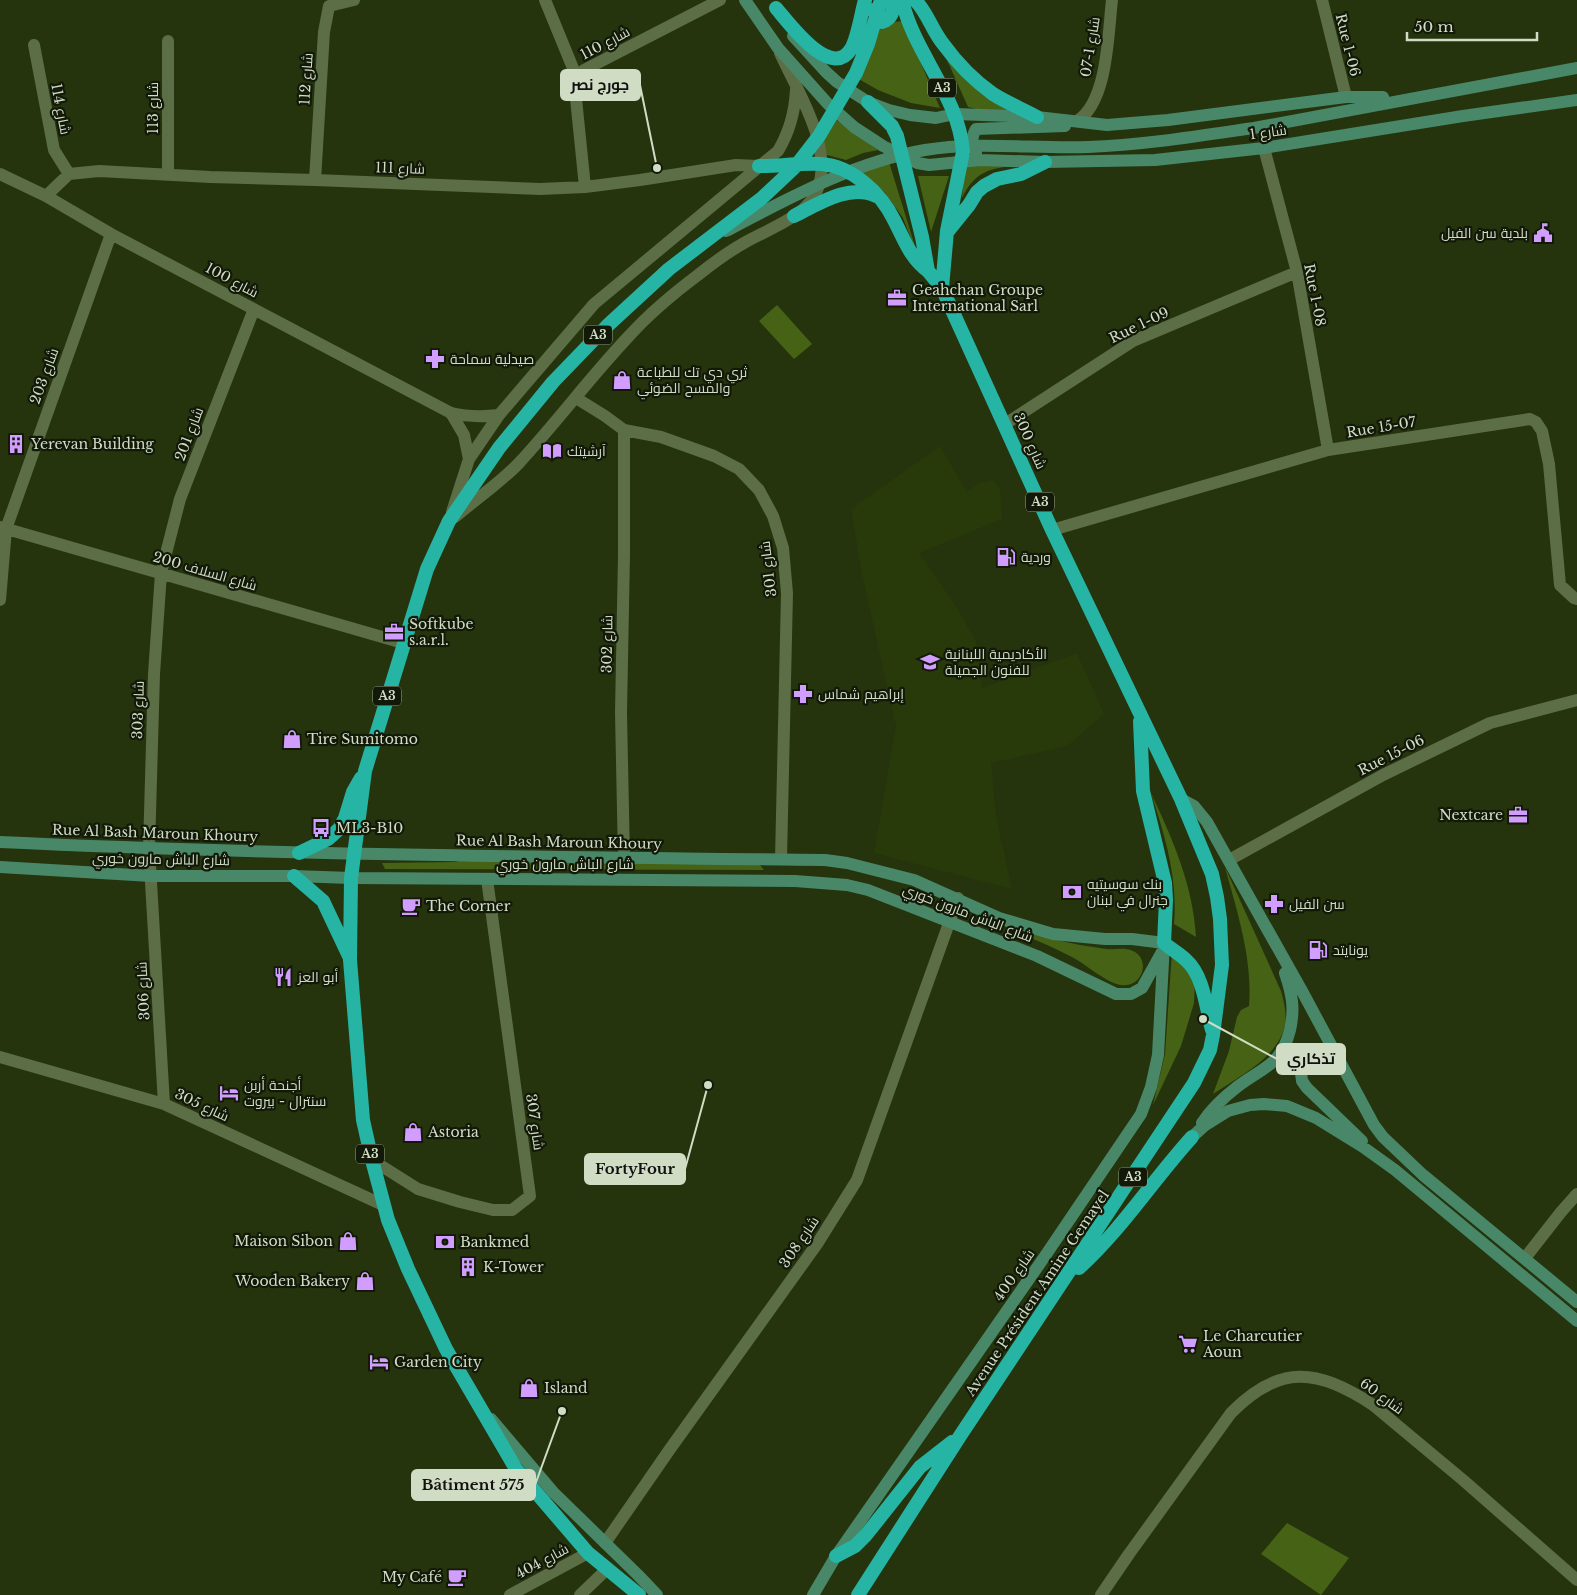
<svg xmlns="http://www.w3.org/2000/svg" width="1577" height="1595" font-family="'Libre Baskerville',Cairo,serif">
	<style>
		.built { fill: #283a0a }
		.green { fill: #466215 }
		.lines { fill: none; stroke-linecap: round; stroke-linejoin: round }
		.minor { stroke: #5c6e46; stroke-width: 12 }
		.tertiary { stroke: #5c6e46; stroke-width: 12 }
		.secondary { stroke: #488869; stroke-width: 12 }
		.trunk { stroke: #26b4a4; stroke-width: 14 }
		.labels { text-anchor: middle; stroke-width: 4.5; stroke-linejoin: round; paint-order: stroke }
		.shield { fill: #121909; stroke: #98a28d; stroke-width: 1 }
		.shield-label { font-size: 12px; font-weight: bold; fill: #d1dcc5 }
		.street-label { font-size: 14px; fill: #d1dcc5; stroke: #121909 }
		.poi-label { font-size: 14px; fill: #d1dcc5; stroke: #121909; text-anchor: start }
		.leader { fill: none; stroke: #d1dcc5; stroke-width: 2 }
		.callout-dot { fill: #d1dcc5; stroke: #121909; stroke-width: 2 }
		.callout { fill: #d1dcc5; stroke: #d1dcc5; stroke-width: 2 }
		.callout-label { font-size: 15px; text-anchor: middle; font-weight: bold; fill: #111 }
	</style>
	<rect width="100%" height="100%" fill="#25340d"/>
	<path class="built" d="M940,446L967,492L979,483L993,480L1000,488L1002,519L919,553L954,603L976,641L982,688L1077,653L1104,714L1067,746L991,763L996,816L1012,889L874,853L896,726L861,569L851,509Z"/>
	<path class="green" d="M903,21L940,108L911,103L878,90L857,78L879,24Z
		M943,51L1019,119L968,107Z
		M835,119L878,150L863,153L846,160L827,155L820,142Z
		M889,162L918,256L903,218L885,193L860,171Z
		M1017,165C989,169 975,171 962,198L964,166Z
		M918,176H949L931,232Z
		M777,305L812,344L794,359L759,321Z
		M1151,793C1173,840 1193,885 1196,937L1174,924C1178,878 1165,836 1151,793Z
		M470,858L755,859L764,870L385,869L382,863L455,862Z
		M1225,867L1281,991C1284,1002 1287,1014 1285,1025C1278,1058 1238,1077 1213,1094L1229,1051L1237,1017L1241,1010L1249,1006C1253,960 1237,911 1225,867Z
		M988,919C1019,929 1048,939 1080,945C1089,946 1098,948 1106,949C1115,950 1124,947 1133,951C1151,959 1143,988 1121,985C1106,983 1086,964 1072,957C1045,943 1016,932 988,919Z
		M1172,952L1195,980L1194,1003L1181,1046L1153,1105L1165,1054Z
		M1287,1523L1349,1558L1321,1595L1261,1554Z"/>
	<g class="lines">
		<path class="minor" d="M545,0L577,78
			M1322,0L1346,97
			M168,41V174
			M34,45L54,150L69,174
			M1077,121C1108,102 1108,33 1112,0
			M1264,148L1297,272L1328,450
			M0,174L46,196L111,234L451,413
			M315,180L324,32L329,6L354,0
			M585,187L575,89C575,81 578,76 584,70L720,0
			M46,196L69,174L99,171L210,177L315,180L540,189L585,187L640,180L736,165L759,166
			M576,398L605,416L624,430L661,437L714,456L739,469L759,490L773,516L783,548L787,593L781,859
			M1005,424L1133,341L1297,272
			M624,430V555L621,713L624,859
			M0,527L403,643
			M1052,530L1328,450L1530,419L1536,422L1542,431L1549,464L1560,585L1574,598L1577,599
			M0,600L6,529L111,234
			M0,1057L164,1104L383,1205
			M164,1104L149,848L154,674L161,573L180,499L254,309
			M372,1160L418,1189L460,1202L493,1210H512L530,1196L487,879
			M1101,1595L1129,1554L1231,1413C1279,1364 1318,1368 1373,1405L1463,1480L1577,1580"/>
		<path class="tertiary" d="M451,413L464,435L469,459
			M451,413C468,417 482,417 499,415
			M452,512L469,459L499,415L594,304L778,151C790,131 795,111 796,89
			M455,517C476,499 500,483 519,463C557,422 591,376 630,335C650,313 674,293 698,275C713,263 728,252 744,243C768,229 809,216 818,188C833,146 797,90 780,53
			M1229,860L1383,775L1490,723L1577,700
			M1525,1258L1561,1212L1577,1194
			M605,1543L670,1449L817,1244L857,1180L958,898
			M510,1595L588,1553
			M580,1595L606,1570"/>
		<path class="secondary" d="M745,0L778,48L828,104L854,127L883,146L917,163L929,165L980,160L1045,162L1155,160L1264,148L1463,116L1577,100
			M793,36L826,72L837,82L868,102L889,110L910,115L936,118L955,114L1037,117L1107,125L1168,120L1346,97H1383
			M976,153C971,144 971,138 976,129L1065,126
			M726,231C789,198 854,162 925,150C979,141 1034,149 1088,147C1143,145 1199,136 1254,128L1577,68
			M1181,799L1194,806L1207,822L1302,991L1374,1125L1383,1137L1423,1175L1577,1302
			M0,842C275,855 550,857 825,860L847,863L914,880L999,918L1053,934L1105,939H1132L1164,943L1158,1055L1151,1087L1141,1114L1043,1259L836,1556L813,1595
			M0,867L151,876H294L351,878L795,881L847,885L868,890L1037,956L1116,994H1131L1142,988L1162,952
			M1338,1066C1326,1052 1312,1046 1300,1065L1302,1081L1307,1088L1362,1141
			M1202,1123C1211,1109 1224,1097 1237,1087C1263,1067 1281,1066 1290,1030C1295,1008 1292,994 1285,973
			M1192,1137L1204,1126L1228,1111L1250,1105L1264,1104L1287,1106L1316,1118L1363,1147L1395,1170L1577,1321
			M491,1419L553,1492L638,1575L657,1595"/>
		<path class="trunk" d="M902,0C914,54 959,96 963,152L947,231L942,288
			M915,0C928,13 932,31 944,45C957,63 975,81 993,94C1007,103 1023,109 1037,117
			M776,8C789,23 831,81 851,49C858,37 861,14 865,0
			M873,10L882,22C893,19 893,10 894,0
			M759,166C779,166 801,163 821,164C852,166 881,193 894,220C904,239 910,258 928,271
			M794,216C818,204 850,183 876,196
			M948,231L969,205L977,192L984,186L997,179L1021,174L1045,162
			M1140,721L1143,791L1165,883L1166,900L1164,943C1171,949 1180,954 1186,960C1204,976 1206,1008 1212,1030
			M299,853L328,839L339,829L345,818L353,792L361,778
			M294,876L323,901L349,956
			M1079,1268C1122,1229 1153,1180 1192,1137
			M836,1556L855,1546L866,1535L920,1467L952,1442
			M639,1595L588,1553L516,1469L446,1349L408,1269L388,1220L372,1160L363,1120L350,960L351,878L365,771L427,569L449,521L499,448L553,382L607,326L669,269L762,198L795,167L819,136L856,73L868,44L881,0
			M858,1595L960,1436L1194,1083L1210,1050L1213,1035L1222,965L1220,919L1217,897L1212,874L1181,799L1052,530L942,288L928,271L922,237L897,136L892,126L868,102"/>
	</g>
	<defs>
		<g id="civic-bare" transform="scale(1.5)"><path d="M-.6-6.5H3V-4.5H.6V-3L4-1V1h2V6H-6V1h2V-1L-.6-3ZM-1.2 2.5V6h2.4V2.5Z" fill="#d19dfe" stroke="#121909" stroke-width="2.5" paint-order="stroke"/></g>
		<g id="office-bare" transform="scale(1.5)"><path d="M-6-3h4V-5.5h4V-3h4V5H-6ZM-1-4.5V-3h2v-1.5ZM-6 0V1H6V0Z" fill="#d19dfe" stroke="#121909" stroke-width="2.5" paint-order="stroke"/></g>
		<g id="pharmacy-bare" transform="scale(1.5)"><path d="M-2-6h4v4h4v4h-4v4h-4v-4h-4v-4h4Z" fill="#d19dfe" stroke="#121909" stroke-width="2.5" paint-order="stroke"/></g>
		<g id="shop-bare" transform="scale(1.5)"><path d="M-5-2.5h2.3a2.7 3.5 0 0 1 5.4 0H5L5.5 6h-11ZM-1.5-2.5h3a1.5 2.3 0 0 0-3 0Z" fill="#d19dfe" stroke="#121909" stroke-width="2.5" paint-order="stroke"/></g>
		<g id="building-bare" transform="scale(1.5)"><path d="M-4-6H4V6H1V3H-1V6H-4ZM-2.5-4.3h1.7v1.8h-1.7ZM.8-4.3h1.7v1.8H.8ZM-2.5-1h1.7V.8h-1.7ZM.8-1h1.7V.8H.8Z" fill="#d19dfe" stroke="#121909" stroke-width="2.5" paint-order="stroke"/></g>
		<g id="library-bare" transform="scale(1.5)"><path d="M-6-4Q-3-5.5-.7-3.5V5Q-3 3-6 4ZM6-4Q3-5.5 .7-3.5V5Q3 3 6 4Z" fill="#d19dfe" stroke="#121909" stroke-width="2.5" paint-order="stroke"/></g>
		<g id="fuel-bare" transform="scale(1.5)"><path d="M-5.5-6h7V0h2V4h1.3V-2.5L3-4.5l.8-.8L6-3V5H2.5V1h-1V6h-7ZM-4.2-4.7v3.2H.2V-4.7Z" fill="#d19dfe" stroke="#121909" stroke-width="2.5" paint-order="stroke"/></g>
		<g id="university-bare" transform="scale(1.5)"><path d="M0-5L7-2L0 1L-7-2ZM-4 1L0 2.5L4 1V4Q0 6-4 4Z" fill="#d19dfe" stroke="#121909" stroke-width="2.5" paint-order="stroke"/></g>
		<g id="bus-bare" transform="scale(1.5)"><path d="M-5-6H5V4H4V6H2V4H-2V6H-4V4H-5ZM-3.5-4V0h7V-4ZM-3.5 1.2v1.5H-2V1.2ZM2 1.2v1.5H3.5V1.2Z" fill="#d19dfe" stroke="#121909" stroke-width="2.5" paint-order="stroke"/></g>
		<g id="bank-bare" transform="scale(1.5)"><path d="M-6-4H6V4H-6ZM0-2.3a2.3 2.3 0 1 0 0 4.6a2.3 2.3 0 1 0 0-4.6Z" fill="#d19dfe" stroke="#121909" stroke-width="2.5" paint-order="stroke"/></g>
		<g id="cafe-bare" transform="scale(1.5)"><path d="M-5.5-4.5H6V0H3Q3 3.5 0 3.5H-2.5Q-5.5 3.5-5.5 0ZM3-3.2v2h1.7v-2ZM-6 4.5H4V6H-6Z" fill="#d19dfe" stroke="#121909" stroke-width="2.5" paint-order="stroke"/></g>
		<g id="restaurant-bare" transform="scale(1.5)"><path d="M-5-6h1v4h1v-4h1v4h1v-4h1v5L-1.5 .5V6h-2V.5L-5-1ZM5-6V6H3V1.5H1.5Q1.5-4 5-6Z" fill="#d19dfe" stroke="#121909" stroke-width="2.5" paint-order="stroke"/></g>
		<g id="hotel-bare" transform="scale(1.5)"><path d="M-6-4.5h1.5V1H6V5H4.5V3h-9V5H-6ZM-4 0a1.8 1.8 0 1 1 3.6 0ZM.5 0V-2.5h3Q6-2.5 6 0Z" fill="#d19dfe" stroke="#121909" stroke-width="2.5" paint-order="stroke"/></g>
		<g id="supermarket-bare" transform="scale(1.5)"><path d="M-6-5.5h2.5l.6 2H6L4.5 2H-2.5L-4.4-4H-6ZM-1.5 3.2a1.3 1.3 0 1 0 .1 0ZM3 3.2a1.3 1.3 0 1 0 .1 0Z" fill="#d19dfe" stroke="#121909" stroke-width="2.5" paint-order="stroke"/></g>
	</defs>
	<g fill-rule="evenodd">
		<use href="#civic-bare" x="1543" y="233"/>
		<use href="#office-bare" x="897" y="298"/>
		<use href="#pharmacy-bare" x="435" y="359"/>
		<use href="#shop-bare" x="622" y="380"/>
		<use href="#building-bare" x="16" y="444"/>
		<use href="#library-bare" x="552" y="451"/>
		<use href="#fuel-bare" x="1006" y="557"/>
		<use href="#office-bare" x="394" y="632"/>
		<use href="#university-bare" x="930" y="662"/>
		<use href="#pharmacy-bare" x="803" y="694"/>
		<use href="#shop-bare" x="292" y="739"/>
		<use href="#office-bare" x="1518" y="815"/>
		<use href="#bus-bare" x="321" y="828"/>
		<use href="#bank-bare" x="1072" y="892"/>
		<use href="#pharmacy-bare" x="1274" y="904"/>
		<use href="#cafe-bare" x="411" y="906"/>
		<use href="#fuel-bare" x="1318" y="950"/>
		<use href="#restaurant-bare" x="283" y="977"/>
		<use href="#hotel-bare" x="229" y="1093"/>
		<use href="#shop-bare" x="413" y="1132"/>
		<use href="#shop-bare" x="348" y="1241"/>
		<use href="#bank-bare" x="445" y="1242"/>
		<use href="#building-bare" x="468" y="1267"/>
		<use href="#shop-bare" x="365" y="1281"/>
		<use href="#supermarket-bare" x="1188" y="1344"/>
		<use href="#hotel-bare" x="379" y="1362"/>
		<use href="#shop-bare" x="529" y="1388"/>
		<use href="#cafe-bare" x="457" y="1577"/>
	</g>
	<g class="labels">
		<g class="shield">
			<rect x="928" y="78.5" width="28" height="19" rx="4"/>
			<rect x="584" y="325.5" width="28" height="19" rx="4"/>
			<rect x="1026" y="492.5" width="28" height="19" rx="4"/>
			<rect x="373" y="686.5" width="28" height="19" rx="4"/>
			<rect x="356" y="1144.5" width="28" height="19" rx="4"/>
			<rect x="1119" y="1167.5" width="28" height="19" rx="4"/>
		</g>
		<g class="shield-label">
			<text x="942" y="92">A3</text>
			<text x="598" y="339">A3</text>
			<text x="1040" y="506">A3</text>
			<text x="387" y="700">A3</text>
			<text x="370" y="1158">A3</text>
			<text x="1133" y="1181">A3</text>
		</g>
		<g class="street-label">
			<text transform="translate(605 43) rotate(-28)" y="5">شارع 110</text>
			<text transform="translate(1348 45) rotate(76)" y="5">Rue 1-06</text>
			<text transform="translate(1090 47) rotate(-81)" y="5">شارع 1-07</text>
			<text transform="translate(306 79) rotate(-86)" y="5">شارع 112</text>
			<text transform="translate(153 108) rotate(-90)" y="5">شارع 113</text>
			<text transform="translate(61 109) rotate(79)" y="5">شارع 114</text>
			<text transform="translate(1268 132) rotate(-8)" y="5">شارع 1</text>
			<text transform="translate(400 168) rotate(2)" y="5">شارع 111</text>
			<text transform="translate(232 280) rotate(28)" y="5">شارع 100</text>
			<text transform="translate(1315 295) rotate(79)" y="5">Rue 1-08</text>
			<text transform="translate(1139 325) rotate(-26)" y="5">Rue 1-09</text>
			<text transform="translate(44 376) rotate(-70)" y="5">شارع 203</text>
			<text transform="translate(1381 427) rotate(-9)" y="5">Rue 15-07</text>
			<text transform="translate(189 434) rotate(-69)" y="5">شارع 201</text>
			<text transform="translate(1030 441) rotate(66)" y="5">شارع 300</text>
			<text transform="translate(768 569) rotate(-97)" y="5">شارع 301</text>
			<text transform="translate(205 571) rotate(16)" y="5">200 شارع السلاف</text>
			<text transform="translate(607 644) rotate(-89)" y="5">شارع 302</text>
			<text transform="translate(138 710) rotate(-88)" y="5">شارع 303</text>
			<text transform="translate(1391 755) rotate(-27)" y="5">Rue 15-06</text>
			<text transform="translate(155 833) rotate(2)" y="5">Rue Al Bash Maroun Khoury</text>
			<text transform="translate(559 842) rotate(1)" y="5">Rue Al Bash Maroun Khoury</text>
			<text transform="translate(161 859) rotate(1)" y="5">شارع الباش مارون خوري</text>
			<text x="565" y="869">شارع الباش مارون خوري</text>
			<text transform="translate(968 913) rotate(21)" y="5">شارع الباش مارون خوري</text>
			<text transform="translate(143 991) rotate(-93)" y="5">شارع 306</text>
			<text transform="translate(202 1105) rotate(25)" y="5">شارع 305</text>
			<text transform="translate(535 1122) rotate(82)" y="5">شارع 307</text>
			<text transform="translate(799 1242) rotate(-56)" y="5">شارع 308</text>
			<text transform="translate(1014 1275) rotate(-55)" y="5">شارع 400</text>
			<text transform="translate(1037 1293) rotate(-56)" y="5">Avenue Président Amine Gemayel</text>
			<text transform="translate(1382 1396) rotate(36)" y="5">شارع 60</text>
			<text transform="translate(542 1561) rotate(-28)" y="5">شارع 404</text>
		</g>
		<g class="poi-label">
			<text x="1528" y="238" text-anchor="end">بلدية سن الفيل</text>
			<text x="912" y="295">Geahchan Groupe<tspan x="912" dy="16">International Sarl</tspan></text>
			<text x="450" y="364">صيدلية سماحة</text>
			<text x="637" y="377">ثري دي تك للطباعة<tspan x="637" dy="16">والمسح الضوئي</tspan></text>
			<text x="31" y="449">Yerevan Building</text>
			<text x="567" y="456">آرشيتك</text>
			<text x="1021" y="562">وردية</text>
			<text x="409" y="629">Softkube<tspan x="409" dy="16">s.a.r.l.</tspan></text>
			<text x="945" y="659">الأكاديمية اللبنانية<tspan x="945" dy="16">للفنون الجميلة</tspan></text>
			<text x="818" y="699">إبراهيم شماس</text>
			<text x="307" y="744">Tire Sumitomo</text>
			<text x="1503" y="820" text-anchor="end">Nextcare</text>
			<text x="336" y="833">ML3-B10</text>
			<text x="1087" y="889">بنك سوسيتيه<tspan x="1087" dy="16">جنرال في لبنان</tspan></text>
			<text x="1289" y="909">سن الفيل</text>
			<text x="426" y="911">The Corner</text>
			<text x="1333" y="955">يونايتد</text>
			<text x="298" y="982">أبو العز</text>
			<text x="244" y="1090">أجنحة أربن<tspan x="244" dy="16">سنترال - بيروت</tspan></text>
			<text x="428" y="1137">Astoria</text>
			<text x="333" y="1246" text-anchor="end">Maison Sibon</text>
			<text x="460" y="1247">Bankmed</text>
			<text x="483" y="1272">K-Tower</text>
			<text x="350" y="1286" text-anchor="end">Wooden Bakery</text>
			<text x="1203" y="1341">Le Charcutier<tspan x="1203" dy="16">Aoun</tspan></text>
			<text x="394" y="1367">Garden City</text>
			<text x="544" y="1393">Island</text>
			<text x="442" y="1582" text-anchor="end">My Café</text>
		</g>
	</g>
	<path class="leader" d="M657 168L640 85M1203 1019L1277 1059M708 1085L685 1169M562 1411L535 1485"/>
	<g class="callout-dot">
		<circle cx="657" cy="168" r="5"/>
		<circle cx="1203" cy="1019" r="5"/>
		<circle cx="708" cy="1085" r="5"/>
		<circle cx="562" cy="1411" r="5"/>
	</g>
	<g class="callout">
		<rect x="561" y="70" width="79" height="30" rx="5"/>
		<rect x="1277" y="1044" width="68" height="30" rx="5"/>
		<rect x="585" y="1154" width="100" height="30" rx="5"/>
		<rect x="412" y="1470" width="123" height="30" rx="5"/>
	</g>
	<g class="callout-label">
		<text x="600" y="90">جورج نصر</text>
		<text x="1311" y="1064">تذكاري</text>
		<text x="635" y="1174">FortyFour</text>
		<text x="473" y="1490">Bâtiment 575</text>
	</g>
	<path d="M1407 32v8h130v-8" fill="none" stroke="#d1dcc5" stroke-width="2.5"/>
	<text x="1414" y="32" font-size="15" fill="#d1dcc5" stroke="#121909" stroke-width="4" paint-order="stroke">50 m</text>
</svg>
